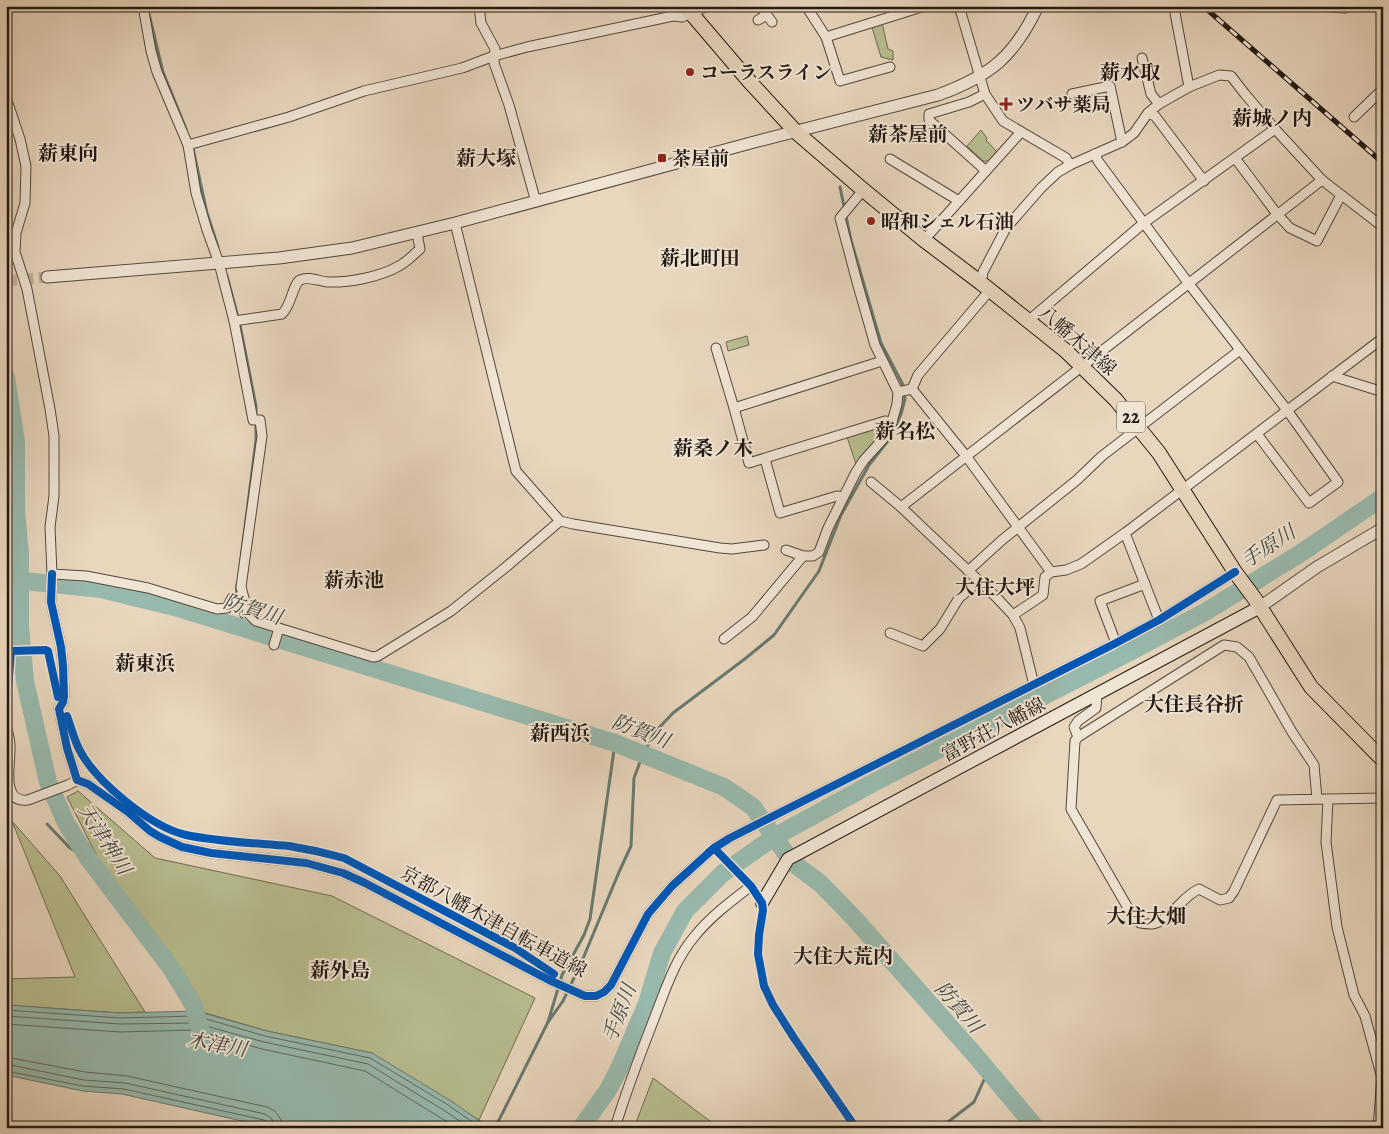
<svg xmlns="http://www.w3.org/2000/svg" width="1389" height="1134" font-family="Alegreya,'Noto Serif JP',serif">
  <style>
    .green { fill: #b8bd8f; stroke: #6e6b50 }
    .water { fill: #98b9ad; stroke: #69796f }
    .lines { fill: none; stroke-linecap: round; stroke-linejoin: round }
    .shore { stroke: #5e6960; stroke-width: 1 }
    .stream { stroke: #69796f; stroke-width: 3 }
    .river { stroke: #98b9ad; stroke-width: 18 }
    .tertiary-tunnel { stroke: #c1b09b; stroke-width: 11; stroke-dasharray: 11 5.5; stroke-linecap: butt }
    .minor-casing { stroke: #54483d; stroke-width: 11 }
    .tertiary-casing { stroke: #54483d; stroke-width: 13 }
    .secondary-casing { stroke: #231912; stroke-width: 14 }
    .primary-casing { stroke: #231912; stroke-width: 16 }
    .minor { stroke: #f0e4d4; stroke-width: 9 }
    .tertiary { stroke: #f0e4d4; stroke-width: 11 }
    .secondary { stroke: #f0e4d4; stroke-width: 12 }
    .primary { stroke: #e8d6bd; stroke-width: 14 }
    .rail-casing { stroke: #231912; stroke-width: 5 }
    .rail { stroke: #f0e4d4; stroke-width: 3; stroke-dasharray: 9; stroke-linecap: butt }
    .cycleway-casing { stroke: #f0e4d4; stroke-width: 11 }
    .cycleway { stroke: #0057b8; stroke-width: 8 }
    .poi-dot { fill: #8f2418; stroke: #f0e4d4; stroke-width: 2 }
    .labels { text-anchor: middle; stroke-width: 4; stroke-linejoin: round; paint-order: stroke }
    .shield { fill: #f0e4d4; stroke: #60564c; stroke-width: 1 }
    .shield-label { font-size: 18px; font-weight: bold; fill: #231912 }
    .poi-label { font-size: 19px; font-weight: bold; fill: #231912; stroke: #f0e4d4; text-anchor: start }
    .street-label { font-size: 19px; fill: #231912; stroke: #f0e4d4 }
    .neighbourhood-label { font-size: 20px; font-weight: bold; fill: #231912; stroke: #f0e4d4 }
    .water-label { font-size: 20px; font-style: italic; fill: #464940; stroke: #f0e4d4 }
  </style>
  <rect width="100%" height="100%" fill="#e8d6bd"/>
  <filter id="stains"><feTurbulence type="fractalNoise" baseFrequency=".004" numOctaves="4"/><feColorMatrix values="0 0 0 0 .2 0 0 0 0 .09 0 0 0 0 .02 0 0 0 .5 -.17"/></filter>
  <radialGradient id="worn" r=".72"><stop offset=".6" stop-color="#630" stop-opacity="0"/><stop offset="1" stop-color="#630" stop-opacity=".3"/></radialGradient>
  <g class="green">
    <polygon points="882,23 888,49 893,51 893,60 881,57 872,27"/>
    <polygon points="981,130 987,138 986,140 998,153 990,161 983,161 967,146"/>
    <polygon points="747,336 749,345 728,351 726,342"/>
    <polygon points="887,423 888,429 857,467 847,437"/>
    <polygon points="78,791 155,858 332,896 535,998 479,1120 371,1053 267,1031 195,1010 171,968 100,862 67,797"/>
    <polygon points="12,821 60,876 145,1012 120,1013 6,1005 6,979 75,977"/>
    <polygon points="653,1078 719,1128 634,1128"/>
  </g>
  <polygon class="water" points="6,1005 120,1013 196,1011 267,1031 372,1053 451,1101 490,1128 273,1128 122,1094 83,1091 6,1075"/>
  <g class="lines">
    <g class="shore">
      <polyline points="6,1010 120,1018 196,1016 265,1036 370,1058 448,1105 481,1128"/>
      <polyline points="6,1016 120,1024 195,1023 264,1042 368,1064 445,1111 470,1128"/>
      <polyline points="6,1024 120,1032 194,1030 262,1049 365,1071 457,1128"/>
      <path d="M6,1057L85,1072L127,1076L267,1107C277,1111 282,1118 282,1128"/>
      <polyline points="6,1064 84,1080 125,1083 265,1114 272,1119 274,1128"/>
      <polyline points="6,1071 83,1086 124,1089 264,1120 267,1123 268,1128"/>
    </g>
    <g class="stream">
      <polyline points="149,14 163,72 186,129"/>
      <polyline points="192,144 207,213 218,247"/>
      <polyline points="227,276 240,325 256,406 256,440 241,559"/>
      <path d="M237,585C235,599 241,615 245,629"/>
      <polyline points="47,824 70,848 88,858"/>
      <polyline points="548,1022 563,1001 582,961 619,872 631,846 634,778 643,754 655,732 673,713 746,658 774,635 819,571 841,515 869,465 891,437 901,414 905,399 903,385 881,343 851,240 840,187"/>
      <polyline points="495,1128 548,1022 562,975 584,935 590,919 615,743"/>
      <polyline points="940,1128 974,1102 988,1071"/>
    </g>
    <g class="river">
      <polyline points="6,377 16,442 16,511 20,554 20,626 25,681 48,782 66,823 88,858 171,968 193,1004 201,1032"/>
      <polyline points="6,579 101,589 178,608 615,743 724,787 753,807 792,862 821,884 854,918 975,1055 1036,1128"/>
      <polyline points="581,1128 608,1090 620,1067 647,1003 662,953 685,911 723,873 774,837 873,783 1120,657 1205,612 1301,553 1383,497"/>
    </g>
    <polyline class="tertiary-tunnel" points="6,281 47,277"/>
    <defs>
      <g id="minor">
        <polyline points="143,6 151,51 157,72 188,145 196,193 207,230 219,263 234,321 253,420 260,420 262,436 241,587 248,613 256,621 373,657 378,656 451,611 506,567 560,521"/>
        <polyline points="479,6 481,23 495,49 494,63 509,105 536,202"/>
        <polyline points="760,6 772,22"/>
        <polyline points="806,6 826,37 840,81 890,67"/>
        <polyline points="959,6 985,94 1003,121 1066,158 1070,165"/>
        <polyline points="1178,6 1175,13 1189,87"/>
        <polyline points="1317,6 1345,8 1353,6"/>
        <polyline points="758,20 767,15"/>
        <polyline points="826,37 925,6"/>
        <polyline points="1142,58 1151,94 1159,104"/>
        <polyline points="985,94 969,102 929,114 929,120 986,171"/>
        <polyline points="1072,94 1110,86 1122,142"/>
        <polyline points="6,97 20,139 26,166 25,203 16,233 15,252 27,289 50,409 54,436 54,496 50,527 52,574 86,576 148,588 217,609 227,608 232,598 243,597"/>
        <polyline points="1148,113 1155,116 1204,181"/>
        <polyline points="1354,117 1383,89"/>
        <polyline points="188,145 289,117 364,91 462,68 494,56 527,47 673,16 682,17 708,6"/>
        <polyline points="1095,154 1098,161 1189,284 1287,410 1338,482 1309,503 1257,434"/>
        <polyline points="1235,158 1277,214 1290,228 1317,241 1341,195"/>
        <polyline points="890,159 959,201"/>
        <polyline points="455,223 516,471 560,521 573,524 720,548 732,549 764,545"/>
        <polyline points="924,240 1021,132"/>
        <polyline points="981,283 983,272 1006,228 1041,188 1058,172 1070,165 1122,142 1134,133 1148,113 1159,104 1189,87 1219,75 1231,76 1245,94 1275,129 1322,180 1383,227"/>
        <path d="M234,321L282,314C291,306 293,284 300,280C308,276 319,281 327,282C348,283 380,277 399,266C407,262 413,255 420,249L417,233"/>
        <polyline points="1028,321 1145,222 1275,129"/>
        <polyline points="716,348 734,408"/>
        <polyline points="882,361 734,408 749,463 885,421 892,422"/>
        <polyline points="1332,376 1383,392"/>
        <polyline points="912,389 966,456 1051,572"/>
        <polyline points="898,392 912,389 918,375 990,290"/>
        <polyline points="765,459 780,513 837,496 843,497"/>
        <polyline points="871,482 901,507 996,597 1013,615 1020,628 1034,685"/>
        <polyline points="901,507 1322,180"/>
        <polyline points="1125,533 1159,620"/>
        <polyline points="786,550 803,556 813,556 819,552 828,528 856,472 864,460 884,438 892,422 897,404 898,392 875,345 857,282 840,218 864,189"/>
        <polyline points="968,571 1002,540 1077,480 1102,456 1240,350"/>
        <polyline points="52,574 51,602 61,647 63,666 64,696 63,702 59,709 67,748 77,780 88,784 128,812 150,831 160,837 182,847 211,853 306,863 343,873 365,883 549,980 585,996 596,996 604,992 611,985 648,914 672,886 714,848 730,838 1116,643 1159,620 1235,572"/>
        <polyline points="1013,615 1043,595 1045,577 1051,572 1066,570 1081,564 1125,533 1383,338"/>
        <polyline points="890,633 923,646 940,629 959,598 979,581"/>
        <polyline points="724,639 752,617 803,556"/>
        <polyline points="1116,643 1100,601 1145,584"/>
        <polyline points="274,645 279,628"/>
        <path d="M6,726C8,732 10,739 10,746C11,762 0,804 28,800L68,785L77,780"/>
        <polyline points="1078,737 1074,727 1078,721 1096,708 1097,695"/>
        <path d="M1317,799L1314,765L1292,732L1249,657L1237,647L1224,645L1078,737L1075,741L1071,809L1132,915L1140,923C1144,924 1148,924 1152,924C1169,922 1182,896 1199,889L1220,900L1229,898L1234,891L1277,800L1383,798"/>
        <polyline points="1328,799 1326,842 1337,927 1354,995 1365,1016 1382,1078 1378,1128"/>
        <path d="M615,1128C626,1091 640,1055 654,1019C665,991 674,961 694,937C710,917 730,902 751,886"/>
      </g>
      <g id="tertiary">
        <path d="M47,277L279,258L352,248L455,223L758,141L938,95C990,76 1014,57 1038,6"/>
        <polyline points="1260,607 1317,567 1383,528"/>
      </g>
      <polyline id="secondary" points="762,903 788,859 1260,607"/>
      <polyline id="primary" points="685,6 749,81 796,132 861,188 924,240 981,283 1066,351 1116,400 1159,453 1235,572 1255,599 1311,687 1383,760"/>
    </defs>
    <use href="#minor" class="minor-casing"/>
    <use href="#tertiary" class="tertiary-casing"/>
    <use href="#secondary" class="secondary-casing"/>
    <use href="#primary" class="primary-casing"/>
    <use href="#minor" class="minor"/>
    <use href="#tertiary" class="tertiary"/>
    <use href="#secondary" class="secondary"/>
    <use href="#primary" class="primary"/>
    <defs>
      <polyline id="rail" points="1203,6 1383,163"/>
    </defs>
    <use href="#rail" class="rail-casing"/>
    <use href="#rail" class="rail"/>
    <defs>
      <g id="cycleway">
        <polyline points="52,574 51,602 61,647 63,666 64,696 63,702 59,709 67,748 77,780 88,784 128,812 150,831 160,837 182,847 211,853 306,863 343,873 365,883 549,980 585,996 596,996 604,992 611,985 648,914 672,886 714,848 730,838 1116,643 1159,620 1235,572"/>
        <polyline points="6,716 11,651 46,650 48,651 58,697"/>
        <path d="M67,716C71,727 74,739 79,749C95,781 151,827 186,835C220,842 255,843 289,846C308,849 326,853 344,858L515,948L554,974"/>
        <polyline points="709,852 714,848 751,886 762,903 763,910 759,935 758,954 764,986 773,1005 794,1038 856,1128"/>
      </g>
    </defs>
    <use href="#cycleway" class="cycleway-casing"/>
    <use href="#cycleway" class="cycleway"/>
  </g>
  <g class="poi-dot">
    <circle cx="690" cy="72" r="5"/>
    <path d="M1003.5 96.5h5v5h5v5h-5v5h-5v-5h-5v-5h5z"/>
    <rect x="657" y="153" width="10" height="10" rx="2.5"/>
    <circle cx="871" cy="221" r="5"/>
  </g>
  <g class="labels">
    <rect class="shield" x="1117" y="401.5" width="28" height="31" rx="4"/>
    <g class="shield-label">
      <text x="1131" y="423">22</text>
    </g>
    <g class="poi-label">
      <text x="700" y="79">コーラスライン</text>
      <text x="1016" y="111">ツバサ薬局</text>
      <text x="672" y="165">茶屋前</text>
      <text x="881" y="228">昭和シェル石油</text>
    </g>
    <g class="street-label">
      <text transform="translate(1078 340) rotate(41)" y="7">八幡木津線</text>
      <text transform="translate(993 729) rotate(-28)" y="7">富野荘八幡線</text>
      <text transform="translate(494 921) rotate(29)" y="7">京都八幡木津自転車道線</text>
    </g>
    <g class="neighbourhood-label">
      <text x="1130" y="79">薪水取</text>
      <text x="1272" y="125">薪城ノ内</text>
      <text x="908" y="141">薪茶屋前</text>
      <text x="68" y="160">薪東向</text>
      <text x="486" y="165">薪大塚</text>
      <text x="700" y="265">薪北町田</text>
      <text x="905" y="438">薪名松</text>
      <text x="713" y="455">薪桑ノ木</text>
      <text x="354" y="587">薪赤池</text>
      <text x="995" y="594">大住大坪</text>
      <text x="145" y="670">薪東浜</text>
      <text x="1194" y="711">大住長谷折</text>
      <text x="560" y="740">薪西浜</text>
      <text x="1146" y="923">大住大畑</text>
      <text x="843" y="963">大住大荒内</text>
      <text x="340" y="977">薪外島</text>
    </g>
    <g class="water-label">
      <text transform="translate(1268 546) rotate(-33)" y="7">手原川</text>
      <text transform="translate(253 609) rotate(17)" y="7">防賀川</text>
      <text transform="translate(641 731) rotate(21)" y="7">防賀川</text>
      <text transform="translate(105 839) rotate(57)" y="7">天津神川</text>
      <text transform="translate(959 1007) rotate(49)" y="7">防賀川</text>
      <text transform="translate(619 1013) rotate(-69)" y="7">手原川</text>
      <text transform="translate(217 1044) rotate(10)" y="7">木津川</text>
    </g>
  </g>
  <rect width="1389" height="1134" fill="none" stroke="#e8d6bd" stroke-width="25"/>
  <rect x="8" y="8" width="1374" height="1119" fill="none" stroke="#231912" stroke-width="2.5"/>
  <rect x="12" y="12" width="1364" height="1109" fill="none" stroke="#231912"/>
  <rect width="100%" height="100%" filter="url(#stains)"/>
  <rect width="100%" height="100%" fill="url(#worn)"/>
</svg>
